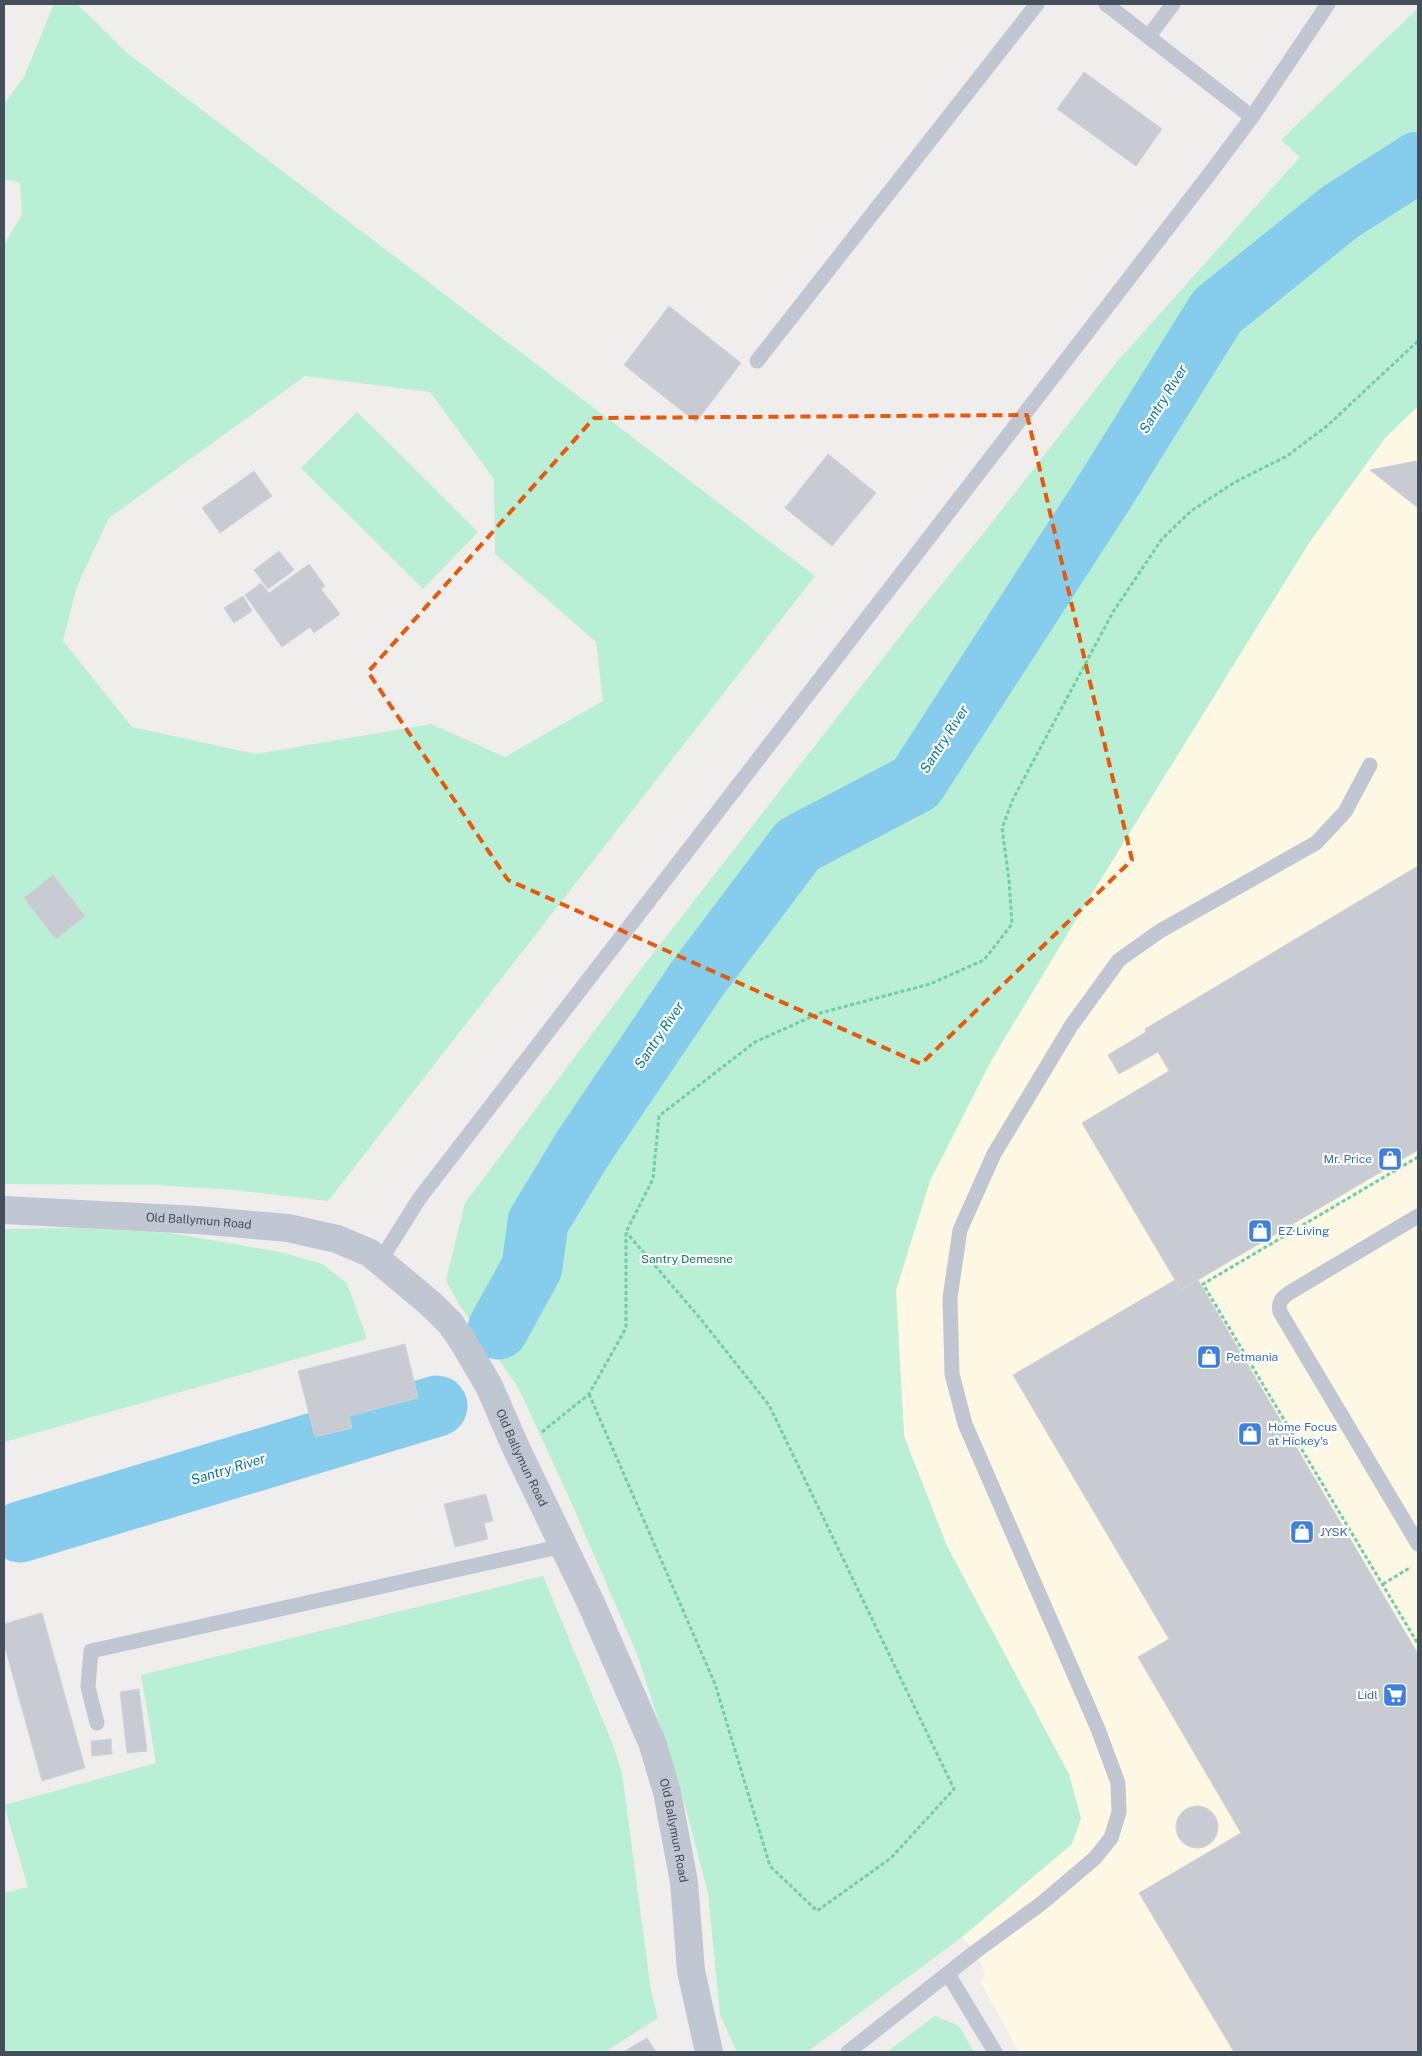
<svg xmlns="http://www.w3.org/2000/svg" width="1422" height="2056" font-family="'Public Sans',sans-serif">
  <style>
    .commercial { fill: #fcf8e4 }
    .green { fill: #b9efd4; fill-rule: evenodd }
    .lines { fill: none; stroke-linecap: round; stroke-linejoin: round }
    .river { stroke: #85cced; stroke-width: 61 }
    .building { fill: #c9cbd3; stroke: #d1d2d9 }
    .path { stroke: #71ceaa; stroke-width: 3; stroke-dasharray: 4 2.5; stroke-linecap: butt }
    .service { stroke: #c0c7d3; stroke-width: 15 }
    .minor { stroke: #c0c7d3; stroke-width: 28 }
    .marked { fill: none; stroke: #e8590c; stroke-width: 4; stroke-dasharray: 10 6; stroke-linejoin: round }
    .labels { text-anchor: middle; stroke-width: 4.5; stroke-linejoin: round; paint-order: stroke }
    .shop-label { font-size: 12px; fill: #366cbe; stroke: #fff; text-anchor: start }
    .street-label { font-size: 12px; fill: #454e5b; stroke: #fff }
    .park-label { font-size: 12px; fill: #147d55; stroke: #fff }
    .water-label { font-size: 14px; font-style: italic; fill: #0976aa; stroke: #fff }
  </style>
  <rect width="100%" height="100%" fill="#f0eded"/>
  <polygon class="commercial" points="1418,406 1418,2052 1019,2052 981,1983 985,1973 975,1952 962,1937 1072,1844 947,1546 904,1436 896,1290 930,1181 991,1061 1083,908 1309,543 1385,438"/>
  <g class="green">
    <path d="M54,4H77L127,53L815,576L328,1201L234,1190L157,1185L4,1184V244L22,215L20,183L4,179V104L24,77ZM305,376L430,392L494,479L495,554L596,642L603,701L505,757L431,724L256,754L132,727L63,641L77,586L109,518Z"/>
    <polygon points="1418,8 1418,406 1385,438 1309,543 1083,908 991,1061 930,1181 896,1290 904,1436 947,1546 1069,1774 1081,1818 1072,1844 962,1937 807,2052 737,2052 720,2015 708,1893 680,1786 637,1654 567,1493 518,1387 458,1303 446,1280 465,1203 641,969 923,607 986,530 1116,363 1300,157 1281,140"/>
    <polygon points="357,412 478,532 423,589 301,468"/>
    <polygon points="77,1228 170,1233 280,1252 322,1264 347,1283 367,1339 4,1442 4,1229"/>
    <polygon points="543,1576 613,1745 622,1773 651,1991 658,2018 605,2052 4,2052 4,1893 28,1887 4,1805 156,1763 141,1675"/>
    <polygon points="935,2016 959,2026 974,2052 887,2052"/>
  </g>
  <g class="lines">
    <g class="river">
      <polyline points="498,1329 532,1267 538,1222 583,1148 697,979 798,845 916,783 1105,491 1217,311 1340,212 1418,162"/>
      <polyline points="20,1532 437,1406"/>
    </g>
  </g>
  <g class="building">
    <polygon points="1084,72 1162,129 1136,166 1057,109"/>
    <polygon points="669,306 741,363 696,422 624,365"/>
    <polygon points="828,454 876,493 832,546 785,508"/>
    <polygon points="1416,461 1418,476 1418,508 1370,470"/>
    <polygon points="254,471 272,496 220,533 202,508"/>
    <polygon points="279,551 294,570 268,589 254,570"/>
    <polygon points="309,564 325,586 321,589 340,614 314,633 310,627 282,647 245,595 261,583 269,593"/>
    <polygon points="243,596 252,611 234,623 224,608"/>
    <polygon points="1418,866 1418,1150 1181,1290 1082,1123 1169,1071 1158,1052 1119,1074 1108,1055 1146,1032 1145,1029"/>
    <polygon points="53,875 85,916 56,939 24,898"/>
    <polygon points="1175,1280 1181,1290 1198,1280 1418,1654 1418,2052 1234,2052 1139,1893 1241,1833 1138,1657 1169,1639 1013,1375"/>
    <polygon points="405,1344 418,1398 349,1416 352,1428 315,1437 298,1371"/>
    <polygon points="486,1494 493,1521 484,1523 488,1539 455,1547 444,1504"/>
    <polygon points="42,1613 85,1768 42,1781 4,1644 4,1624"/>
    <polygon points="139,1689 147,1751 127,1753 120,1692"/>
    <polygon points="111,1739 112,1754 92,1756 91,1741"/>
    <circle cx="1197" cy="1827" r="21"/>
    <polygon points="647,2038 656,2052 623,2052"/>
  </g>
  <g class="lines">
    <g class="path">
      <polyline points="1418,1157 1203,1284 1418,1644"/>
      <polyline points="589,1394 715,1684 770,1866 817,1911 891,1858 954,1789 769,1405 699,1317 627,1233"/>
      <polyline points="542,1432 589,1394 626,1328 626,1232 653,1179 659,1116 755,1042 820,1013 930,984 984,960 1012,924 1009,880 1002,828 1013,799 1113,612 1162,539 1191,511 1235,482 1287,456 1327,426 1418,341"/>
      <polyline points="1383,1584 1411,1567"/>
    </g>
    <g class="service">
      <polyline points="1106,4 1252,117"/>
      <polyline points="1149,36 1173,4"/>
      <polyline points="757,361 1037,4"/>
      <path d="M1418,1216L1289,1293C1281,1299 1278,1302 1280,1312L1418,1544"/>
      <polyline points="380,1261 419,1199 1211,172 1252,117 1328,4"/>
      <polyline points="97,1723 88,1687 91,1651 563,1546"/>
      <polyline points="948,1974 995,2052"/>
      <polyline points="848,2052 975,1952 1042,1903 1095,1858 1111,1838 1119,1812 1118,1783 1098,1729 965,1424 952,1374 950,1298 960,1230 994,1154 1071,1026 1119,960 1160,931 1316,843 1345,812 1370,765"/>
    </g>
    <path class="minor" id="s1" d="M4,1210L197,1220L288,1228L337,1239L370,1253L432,1305L450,1323L462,1340L489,1386L516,1448L590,1601L652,1742L667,1792L684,1882L691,1971L709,2052"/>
  </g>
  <path class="marked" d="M1027,415L1132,860L921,1064L508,880L368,672L594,418Z"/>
  <defs>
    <symbol id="shop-square" viewBox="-11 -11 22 22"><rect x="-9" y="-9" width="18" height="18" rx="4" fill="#3f7fe0" stroke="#fff"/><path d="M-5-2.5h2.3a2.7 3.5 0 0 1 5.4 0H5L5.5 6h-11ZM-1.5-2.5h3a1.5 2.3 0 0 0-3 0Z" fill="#fff"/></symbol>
    <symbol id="supermarket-square" viewBox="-11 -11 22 22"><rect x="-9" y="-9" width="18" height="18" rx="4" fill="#3f7fe0" stroke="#fff"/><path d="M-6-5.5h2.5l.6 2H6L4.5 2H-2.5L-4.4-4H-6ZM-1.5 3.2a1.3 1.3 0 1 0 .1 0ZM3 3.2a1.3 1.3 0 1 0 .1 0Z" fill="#fff"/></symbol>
  </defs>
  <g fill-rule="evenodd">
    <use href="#shop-square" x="1376" y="1145" width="28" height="28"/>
    <use href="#shop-square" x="1246" y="1217" width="28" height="28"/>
    <use href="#shop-square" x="1195" y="1343" width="28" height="28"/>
    <use href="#shop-square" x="1236" y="1420" width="28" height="28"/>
    <use href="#shop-square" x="1288" y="1518" width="28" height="28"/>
    <use href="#supermarket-square" x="1381" y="1681" width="28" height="28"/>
  </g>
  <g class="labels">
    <g class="shop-label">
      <text x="1372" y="1163" text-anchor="end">Mr. Price</text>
      <text x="1278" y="1235">EZ Living</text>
      <text x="1226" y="1361">Petmania</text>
      <text x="1268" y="1431">Home Focus<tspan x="1268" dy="14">at Hickey's</tspan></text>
      <text x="1320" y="1536">JYSK</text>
      <text x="1378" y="1699" text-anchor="end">Lidl</text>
    </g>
    <g class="street-label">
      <text dy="4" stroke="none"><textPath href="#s1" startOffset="195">Old Ballymun Road</textPath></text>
      <text dy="4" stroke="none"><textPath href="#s1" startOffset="630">Old Ballymun Road</textPath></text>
      <text dy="4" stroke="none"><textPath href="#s1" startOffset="1034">Old Ballymun Road</textPath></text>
    </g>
    <g class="park-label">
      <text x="687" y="1263">Santry Demesne</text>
    </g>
    <g class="water-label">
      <text transform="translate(1163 399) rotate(-58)" y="5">Santry River</text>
      <text transform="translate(944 739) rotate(-57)" y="5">Santry River</text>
      <text transform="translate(659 1035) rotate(-56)" y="5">Santry River</text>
      <text transform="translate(228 1469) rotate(-17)" y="5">Santry River</text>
    </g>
  </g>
  <rect width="1422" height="2056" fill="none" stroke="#454e5b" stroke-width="10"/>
</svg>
